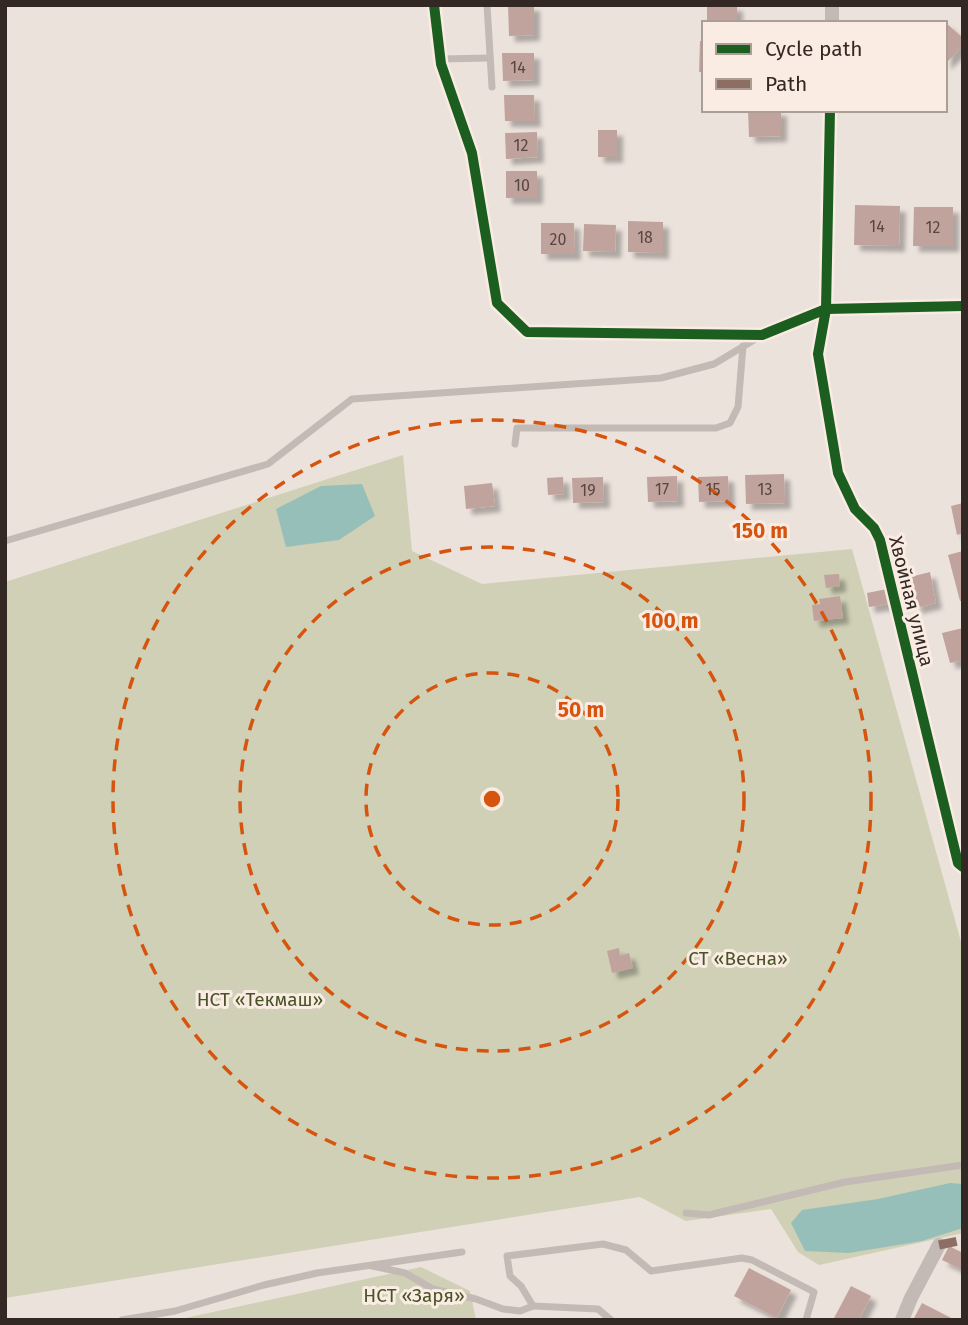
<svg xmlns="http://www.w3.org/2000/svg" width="968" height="1325" font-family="'Fira Sans',sans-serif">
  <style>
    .green { fill: #cfd0b5 }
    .water { fill: #97bfba }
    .building { fill: #c1a39d; filter: url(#shadow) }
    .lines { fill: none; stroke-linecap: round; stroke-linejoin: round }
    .lane { stroke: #c4bab5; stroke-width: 7 }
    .street { stroke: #c4bab5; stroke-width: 14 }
    .quiet { stroke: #8d6e63; stroke-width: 9; stroke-dasharray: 18 9; stroke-linecap: butt }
    .cycleway-casing { stroke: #faece2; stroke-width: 15 }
    .cycleway { stroke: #1b5e20; stroke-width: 10 }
    .ring { fill: none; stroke: #d6540e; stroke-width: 3.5; stroke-dasharray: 12 9 }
    .labels { text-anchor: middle; stroke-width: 6; stroke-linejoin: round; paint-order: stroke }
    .number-label { font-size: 16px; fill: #574742 }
    .street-label { font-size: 19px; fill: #342824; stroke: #faece2 }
    .park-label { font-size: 19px; fill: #485327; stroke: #faece2 }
    .centre { fill: #d6540e; stroke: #faece2; stroke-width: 3.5 }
    .ring-label { font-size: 21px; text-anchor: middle; font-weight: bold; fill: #d6540e; stroke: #faece2; stroke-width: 6; stroke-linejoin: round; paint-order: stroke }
  </style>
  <defs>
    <filter id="shadow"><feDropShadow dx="6" dy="6" stdDeviation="2" flood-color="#0004"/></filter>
  </defs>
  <rect width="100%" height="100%" fill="#ece2dc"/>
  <g class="green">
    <polygon points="403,455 412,551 482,584 852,549 963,949 963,1233 819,1265 798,1252 771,1209 686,1221 640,1197 5,1298 5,582"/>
    <polygon points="421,1267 470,1291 476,1320 176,1320"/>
  </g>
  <g class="water">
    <polygon points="362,484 375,516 339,540 286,547 276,509 321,486"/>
    <polygon points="950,1183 963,1184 963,1228 922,1241 849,1253 805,1251 791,1223 802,1210 878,1199"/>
  </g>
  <g class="building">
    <polygon points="508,5 534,5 534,35 509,36"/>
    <rect x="707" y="5" width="30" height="18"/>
    <polygon points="945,22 963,38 963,46 945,64"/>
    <polygon points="700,41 704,41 704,72 699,72"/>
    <polygon points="502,53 534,53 534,80 503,81"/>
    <polygon points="504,95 534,95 535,121 505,121"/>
    <polygon points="748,110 781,110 781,136 749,137"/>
    <rect x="598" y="130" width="19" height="27"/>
    <polygon points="537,132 538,157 506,159 505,133"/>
    <rect x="506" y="171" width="31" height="27"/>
    <polygon points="855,205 900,206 899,246 854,245"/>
    <polygon points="914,207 953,207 953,246 913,246"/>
    <polygon points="628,221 663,222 663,253 628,252"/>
    <polygon points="541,223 574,223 575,254 541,254"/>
    <polygon points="584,224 616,225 615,252 583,251"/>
    <polygon points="784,474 785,503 746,504 745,475"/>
    <polygon points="677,476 678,501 648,502 647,477"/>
    <polygon points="728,476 729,501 699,502 698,477"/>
    <polygon points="563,477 564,494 548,495 547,478"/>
    <polygon points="603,477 604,502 573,503 572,478"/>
    <polygon points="492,483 495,506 466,509 464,486"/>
    <polygon points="963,503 963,533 957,535 951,506"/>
    <polygon points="963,551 963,601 960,601 948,555"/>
    <polygon points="930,572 936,603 916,608 910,577"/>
    <polygon points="839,574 840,586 826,588 824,575"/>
    <polygon points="887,589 889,604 869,607 867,593"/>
    <polygon points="840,596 843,618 814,621 812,605 820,604 819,599"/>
    <polygon points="963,628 963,660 950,663 942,633"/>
    <polygon points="619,948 620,956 629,953 633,968 612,973 607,951"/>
    <polygon points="949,1246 963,1253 963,1270 942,1260"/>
    <polygon points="749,1268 791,1290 777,1318 734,1296"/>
    <polygon points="851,1286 871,1296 859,1320 833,1320"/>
    <polygon points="922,1303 955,1320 913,1320"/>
  </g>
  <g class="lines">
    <g class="lane">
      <polyline points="487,5 492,87"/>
      <polyline points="440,59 490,58"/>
      <polyline points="515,444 517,428 716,428 730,423 738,407 743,346"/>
      <polyline points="5,541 268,464 352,399 661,378 714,364 759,337"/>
      <polyline points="686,1213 709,1215 845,1182 963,1165"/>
      <polyline points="372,1266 405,1273 433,1289 476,1299 503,1309 520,1311 533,1306 521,1286 510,1276 507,1256 603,1244 626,1250 651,1271 742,1258 752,1260 814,1292 806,1320"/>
      <polyline points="533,1306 598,1309 611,1320"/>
      <polyline points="122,1320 175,1311 264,1285 317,1273 462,1252"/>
    </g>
    <g class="street">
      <polyline points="434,5 441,64 472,153 497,303 527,332 762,335 826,309 963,306"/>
      <polyline points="832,23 832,5"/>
      <polyline points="830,110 826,309 818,354 838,473 855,509 874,528 880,540 958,863 963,867"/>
      <polyline points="902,1320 911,1298 939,1245"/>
    </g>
    <polyline class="quiet" points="939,1245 963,1240"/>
    <defs>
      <g id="cycleway">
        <polyline points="434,5 441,64 472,153 497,303 527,332 762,335 826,309 963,306"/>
        <polyline points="830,110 826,309 818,354 838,473 855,509 874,528 880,540 958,863 963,867"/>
      </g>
    </defs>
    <use href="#cycleway" class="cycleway-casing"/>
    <use href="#cycleway" class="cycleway"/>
  </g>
  <g class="ring">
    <circle cx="492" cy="799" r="126"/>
    <circle cx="492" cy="799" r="252"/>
    <circle cx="492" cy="799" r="379"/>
  </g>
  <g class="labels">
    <g class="number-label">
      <text x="518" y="73">14</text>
      <text x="521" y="151">12</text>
      <text x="522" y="191">10</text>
      <text x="877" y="232">14</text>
      <text x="933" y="233">12</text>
      <text x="645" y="243">18</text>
      <text x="558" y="245">20</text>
      <text x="662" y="495">17</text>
      <text x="713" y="495">15</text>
      <text x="765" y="495">13</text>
      <text x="588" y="496">19</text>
    </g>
    <g class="street-label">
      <text transform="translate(912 601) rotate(76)" y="7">Хвойная улица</text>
    </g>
    <g class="park-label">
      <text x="738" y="965">СТ «Весна»</text>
      <text x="260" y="1006">НСТ «Текмаш»</text>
      <text x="414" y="1302">НСТ «Заря»</text>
    </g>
  </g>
  <circle cx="492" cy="799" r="10" class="centre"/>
  <g class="ring-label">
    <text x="760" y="538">150 m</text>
    <text x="670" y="628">100 m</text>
    <text x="581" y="717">50 m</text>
  </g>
  <rect width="968" height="1325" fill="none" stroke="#342824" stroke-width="14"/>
  <rect x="702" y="21" width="245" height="91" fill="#faece2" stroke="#ab9e96" stroke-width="2"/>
  <rect x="716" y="44" width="35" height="10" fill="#1b5e20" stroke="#ab9e96" stroke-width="2"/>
  <text x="765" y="56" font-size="21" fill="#342824">Cycle path</text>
  <rect x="716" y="79" width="35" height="10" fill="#8d6e63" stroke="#ab9e96" stroke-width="2"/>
  <text x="765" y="91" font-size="21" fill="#342824">Path</text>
</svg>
